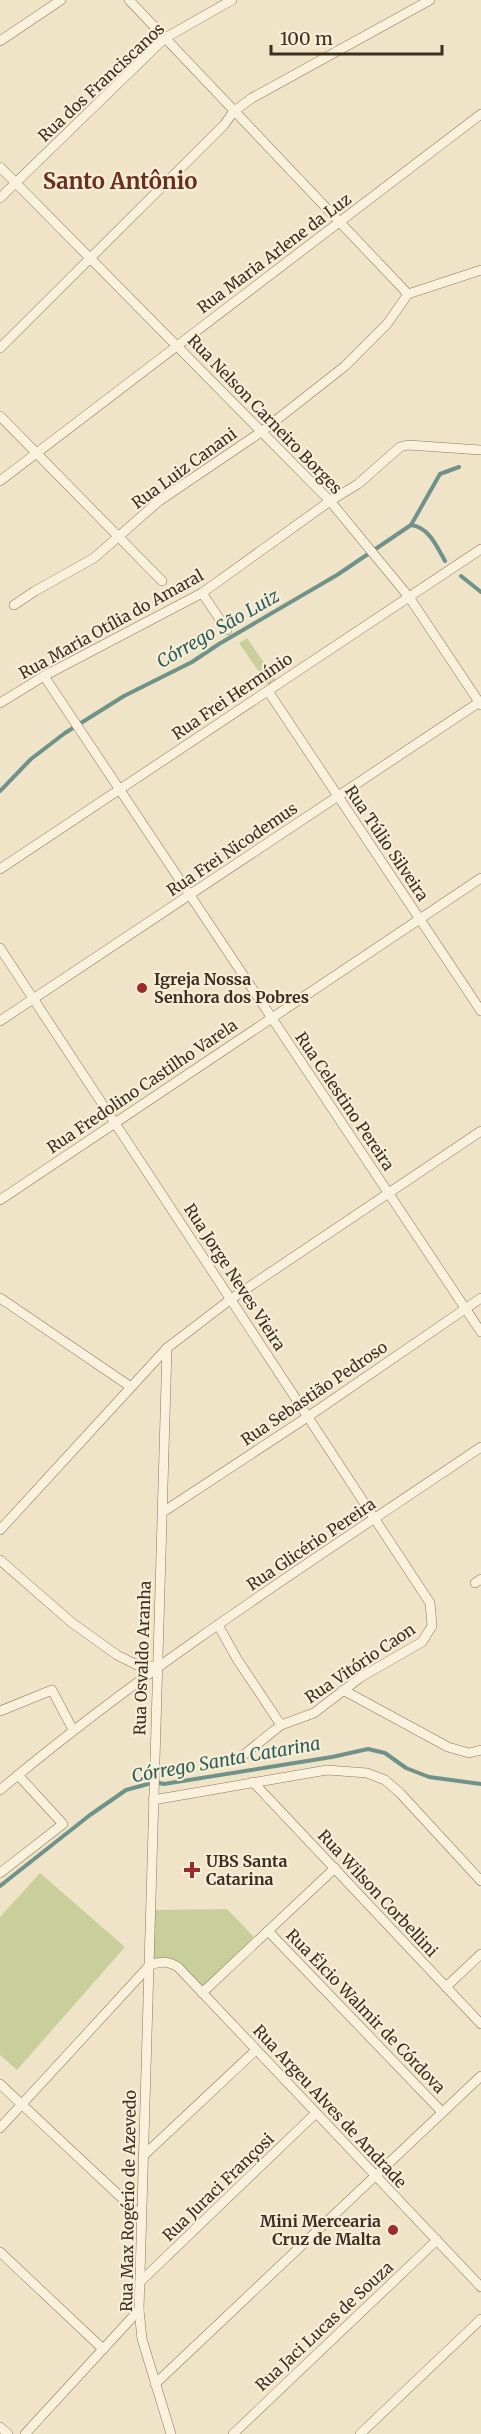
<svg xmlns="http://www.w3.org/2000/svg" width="481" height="2434" font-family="Merriweather,serif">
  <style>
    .green { fill: #c9cf9b }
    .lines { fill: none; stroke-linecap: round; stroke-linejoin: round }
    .stream { stroke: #6f938a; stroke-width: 4 }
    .minor-casing { stroke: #8d765c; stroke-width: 10 }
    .minor { stroke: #faf1dc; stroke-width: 9 }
    .poi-dot { fill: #9e2a2b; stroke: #f7eed8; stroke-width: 2 }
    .labels { text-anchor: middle; stroke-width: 4.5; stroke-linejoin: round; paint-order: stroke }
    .street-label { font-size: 16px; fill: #3d2e20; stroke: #f7eed8 }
    .poi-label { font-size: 16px; font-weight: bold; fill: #3d2e20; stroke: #f7eed8; text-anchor: start }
    .water-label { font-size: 18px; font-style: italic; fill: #2f5d5a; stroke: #f7eed8 }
    .district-label { font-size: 22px; font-weight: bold; fill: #6b2e1e; stroke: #f7eed8 }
  </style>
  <rect width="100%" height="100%" fill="#f0e4c8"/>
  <g class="green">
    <polygon points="247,638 276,680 268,685 239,643"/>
    <polygon points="40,1873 125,1947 17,2070 0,2055 0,1917"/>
    <polygon points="227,1909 258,1941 202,1993 178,1967 150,1965 151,1910"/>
  </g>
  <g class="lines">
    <g class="stream">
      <polyline points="411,525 440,474 459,467"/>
      <polyline points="461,576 481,592"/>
      <path d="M0,791L31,759L65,733L124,696L192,662L219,644L337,575L411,525C429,527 437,547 445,561"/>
      <polyline points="0,1886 90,1815 126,1790 155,1782 164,1784 332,1757 368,1749 385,1753 406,1768 429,1777 481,1784"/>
    </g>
    <defs>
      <g id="minor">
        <polyline points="129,0 408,294"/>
        <polyline points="0,41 61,0"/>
        <polyline points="0,167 330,501 409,597 481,705"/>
        <polyline points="0,198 165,38 232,0"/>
        <polyline points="0,348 224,125 234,111 252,98 430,0"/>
        <polyline points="0,416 162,581"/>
        <polyline points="0,481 481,114"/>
        <polyline points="202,593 227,630"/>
        <polyline points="14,605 35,591 94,558 159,501 261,432 345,366 387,324 408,294 481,270"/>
        <polyline points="44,676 481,1332"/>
        <polyline points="268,691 481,1011"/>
        <polyline points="0,703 44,676 202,593 330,501 358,484 400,447 408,445 481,450"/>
        <polyline points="0,869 481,549"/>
        <polyline points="0,948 430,1603 432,1626 422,1642 361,1677 314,1713 281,1725 241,1757"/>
        <polyline points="0,1021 481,701"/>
        <polyline points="0,1200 481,878"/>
        <polyline points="0,1298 131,1387"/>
        <polyline points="167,1348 139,2310 142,2339 171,2434"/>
        <polyline points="163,1512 309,1416 481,1298"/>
        <polyline points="0,1530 167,1348 231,1299 481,1131"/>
        <polyline points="0,1560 71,1622 117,1655 139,1666 157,1666"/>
        <polyline points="475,1583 481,1579"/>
        <polyline points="218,1625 237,1659 281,1725"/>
        <polyline points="343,1690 448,1747 469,1753 481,1750"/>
        <polyline points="0,1711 52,1690 73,1730"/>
        <polyline points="253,1782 481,2024"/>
        <path d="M0,1790C151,1663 318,1557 481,1447"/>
        <polyline points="153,1800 327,1770 367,1773 385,1780 400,1793 481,1881"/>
        <polyline points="0,1873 63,1824 18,1775"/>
        <polyline points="268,1931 442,2112"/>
        <polyline points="446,1987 481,1954"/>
        <polyline points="202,1993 335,1868"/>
        <polyline points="0,2084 141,2216"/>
        <path d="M0,2128L150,1965C161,1961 168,1961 178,1967L481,2287"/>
        <polyline points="143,2156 256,2050"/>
        <polyline points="0,2252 103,2349"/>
        <polyline points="140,2282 316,2113"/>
        <polyline points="155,2384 481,2076"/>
        <polyline points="0,2427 8,2434"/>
        <polyline points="25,2434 139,2310"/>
        <polyline points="233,2434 437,2240"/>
        <polyline points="360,2434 481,2319"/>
      </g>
    </defs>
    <use href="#minor" class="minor-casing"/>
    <use href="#minor" class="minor"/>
  </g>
  <g class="poi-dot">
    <circle cx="142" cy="988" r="6"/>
    <path d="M189 1861h6v6h6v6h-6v6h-6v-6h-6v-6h6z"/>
    <circle cx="393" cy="2230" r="6"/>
  </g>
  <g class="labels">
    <g class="street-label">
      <text transform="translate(101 82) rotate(-43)" y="6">Rua dos Franciscanos</text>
      <text transform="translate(274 253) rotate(-37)" y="6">Rua Maria Arlene da Luz</text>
      <text transform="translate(265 414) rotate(46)" y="6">Rua Nelson Carneiro Borges</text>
      <text transform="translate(184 468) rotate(-36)" y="6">Rua Luiz Canani</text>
      <text transform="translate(111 624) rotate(-29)" y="6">Rua Maria Otília do Amaral</text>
      <text transform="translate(232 696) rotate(-34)" y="6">Rua Frei Hermínio</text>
      <text transform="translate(387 843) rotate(56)" y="6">Rua Túlio Silveira</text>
      <text transform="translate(232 849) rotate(-34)" y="6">Rua Frei Nicodemus</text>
      <text transform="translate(142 1086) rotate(-34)" y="6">Rua Fredolino Castilho Varela</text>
      <text transform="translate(345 1101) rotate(56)" y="6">Rua Celestino Pereira</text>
      <text transform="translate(235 1277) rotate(57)" y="6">Rua Jorge Neves Vieira</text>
      <text transform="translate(314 1393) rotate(-34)" y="6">Rua Sebastião Pedroso</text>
      <text transform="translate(311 1544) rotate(-34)" y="6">Rua Glicério Pereira</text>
      <text transform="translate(142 1658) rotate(-88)" y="6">Rua Osvaldo Aranha</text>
      <text transform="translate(360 1663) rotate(-34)" y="6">Rua Vitório Caon</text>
      <text transform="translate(378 1893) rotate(47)" y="6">Rua Wilson Corbellini</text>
      <text transform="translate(366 2011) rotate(46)" y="6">Rua Élcio Walmir de Córdova</text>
      <text transform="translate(330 2106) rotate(47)" y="6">Rua Argeu Alves de Andrade</text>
      <text transform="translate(218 2187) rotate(-44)" y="6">Rua Juraci Françosi</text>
      <text transform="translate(128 2201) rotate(-89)" y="6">Rua Max Rogério de Azevedo</text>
      <text transform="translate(324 2326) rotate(-43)" y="6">Rua Jaci Lucas de Souza</text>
    </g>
    <g class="poi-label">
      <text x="154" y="985">Igreja Nossa<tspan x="154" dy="18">Senhora dos Pobres</tspan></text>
      <text x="206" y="1867">UBS Santa<tspan x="206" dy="18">Catarina</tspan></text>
      <text x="381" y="2227" text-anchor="end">Mini Mercearia<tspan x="381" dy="18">Cruz de Malta</tspan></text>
    </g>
    <g class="water-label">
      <text transform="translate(218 629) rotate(-30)" y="6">Córrego São Luiz</text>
      <text transform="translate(226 1760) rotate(-10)" y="6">Córrego Santa Catarina</text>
    </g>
    <g class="district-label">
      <text x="120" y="189">Santo Antônio</text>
    </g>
  </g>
  <path d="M271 45v9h171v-9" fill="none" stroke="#3d2e20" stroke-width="3"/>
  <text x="280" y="45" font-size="18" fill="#3d2e20" stroke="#f7eed8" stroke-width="4.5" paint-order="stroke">100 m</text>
</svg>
